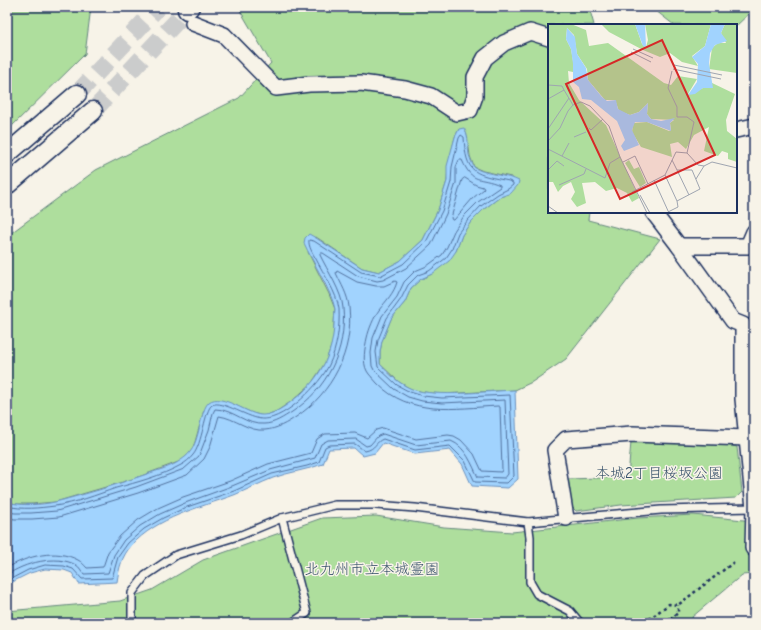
<svg xmlns="http://www.w3.org/2000/svg" width="761" height="630" font-family="'Comic Neue','Klee One',sans-serif">
  <style>
    .green { fill: #aede9d; stroke: #64867e }
    .water { fill: #a1d3fe; stroke: #6b91be }
    .lines { fill: none; stroke-linecap: round; stroke-linejoin: round }
    .shore { stroke: #51719e; stroke-width: 1 }
    .tertiary-tunnel { stroke: #cbcccc; stroke-width: 18; stroke-dasharray: 18 9; stroke-linecap: butt }
    .service-casing { stroke: #1b2f5e; stroke-width: 10 }
    .minor-casing { stroke: #1b2f5e; stroke-width: 18 }
    .tertiary-casing { stroke: #1b2f5e; stroke-width: 21 }
    .path { stroke: #1b2f5e; stroke-width: 2.5; stroke-dasharray: 3 3; stroke-linecap: butt }
    .service { stroke: #f7f3e8; stroke-width: 7 }
    .minor { stroke: #f7f3e8; stroke-width: 15 }
    .tertiary { stroke: #f7f3e8; stroke-width: 18 }
    .labels { text-anchor: middle; stroke-width: 3; stroke-linejoin: round; paint-order: stroke }
    .park-label { font-size: 15px; fill: #38526b; stroke: #f7f3e8 }
    .inset-road { fill: none; stroke: #9fa5b1; stroke-width: 1 }
    .view { fill: #d62828; fill-opacity: 0.15; stroke: #d62828; stroke-width: 2 }
    .inset-edge { fill: none; stroke: #1b2f5e; stroke-width: 2 }
  </style>
  <rect width="100%" height="100%" fill="#f7f3e8"/>
  <filter id="ink" filterUnits="userSpaceOnUse"><feTurbulence type="fractalNoise" baseFrequency=".025" numOctaves="2"/><feDisplacementMap in="SourceGraphic" scale="8" xChannelSelector="R" yChannelSelector="G"/><feConvolveMatrix kernelMatrix="1 2 1 2 8 2 1 2 1" color-interpolation-filters="sRGB"/></filter>
  <g filter="url(#ink)">
    <g class="green">
      <polygon points="7,7 91,7 85,54 7,131"/>
      <polygon points="238,7 589,7 594,25 549,25 549,212 589,212 588,220 660,239 566,359 532,382 515,390 442,394 423,392 411,389 399,382 380,364 380,352 382,341 391,319 405,302 411,288 421,279 432,274 456,251 462,235 470,223 484,209 500,197 511,193 511,177 483,171 474,167 470,156 469,148 459,129 455,137 448,166 447,181 438,210 423,240 400,261 379,272 362,268 316,237 308,252 329,294 335,309 333,341 325,363 311,384 292,401 277,411 264,416 252,413 233,404 204,410 195,442 191,452 181,461 133,479 55,502 31,504 16,504 7,502 7,236 96,170 239,98 271,63"/>
      <polygon points="651,7 754,7 754,9 736,26 674,25"/>
      <polygon points="631,442 729,445 737,447 742,492 736,498 621,505 576,511 572,507 568,479 628,477"/>
      <polygon points="693,515 754,521 754,574 742,575 692,617 695,623 7,623 7,611 120,601 152,590 203,560 322,518 376,516 444,527 512,532 638,518"/>
    </g>
    <path class="water" d="M464,128C470,139 467,144 469,155C470,158 472,164 474,167C481,174 508,175 519,181L518,185L511,193L500,197L484,209L470,223L462,235L456,251L449,261L432,274L421,279L411,288L405,302L391,319L382,341L380,352V364C389,374 399,384 412,389C438,398 486,391 515,390L518,479L508,488L472,486L462,464L450,450L415,454L383,443L375,453L363,456L354,448L329,449L323,464C307,470 289,472 273,478C260,483 247,490 234,495C199,508 157,517 131,546C122,556 119,568 117,582L79,584L72,573L64,570L45,569L30,573L16,580L7,586V502C22,506 40,505 55,502C64,500 73,497 81,495C104,489 126,481 147,474C158,470 172,467 181,460C184,458 188,455 190,452C200,440 200,410 209,402C222,392 249,416 263,415C276,415 292,401 302,393C322,374 333,352 334,324C334,319 335,314 335,309C332,292 312,261 304,243L305,238L309,234L316,238L362,268L379,272L400,261L423,240L438,210L447,181V166L455,137L459,129Z"/>
    <g class="lines">
      <g class="shore">
        <polygon points="465,178 476,185 483,187 484,189 473,198 454,220 452,220 451,218 462,180"/>
        <path d="M7,506C22,510 39,508 55,506C76,503 96,495 116,488C138,482 161,476 181,465C185,463 190,459 193,455C202,445 205,409 212,405C222,399 250,420 264,419C286,419 320,384 329,365C337,348 340,327 339,309C337,293 323,273 316,259C313,254 308,246 309,240L314,241L361,272L380,276L403,264L426,242L442,211L451,182L452,167L459,138L461,135L464,137C466,175 475,174 509,181L513,183V185L508,189L498,194L481,206L468,220L458,233L452,249L446,258L429,271L418,275L408,285L401,299L387,318L378,340L376,352L378,367L397,385L410,392L423,396L442,398L510,395L514,476L507,483L475,482L465,461L450,446L415,450L383,439C375,442 376,449 365,451L355,444L329,445L325,447L319,462L307,466L272,474L234,491L187,507L163,518L144,529L128,543L118,557L112,578L82,579L73,569L64,566L45,565L28,570L7,581"/>
        <path d="M7,512L15,513H31L57,511L136,487L184,469L199,456L209,430L213,413L215,409C233,409 247,426 264,424C274,424 284,417 292,412C327,389 347,350 343,308C342,292 327,270 320,255V253H323L358,276L377,281L383,280L406,268L431,245L446,214L456,183V167L459,160H462C473,185 479,176 500,185V187L478,202L464,216L454,231L447,247L442,255L427,266L415,271L404,282L397,297L382,316L373,338L371,353L372,366L374,370L394,389L408,397L422,401L442,403L505,400L508,474L505,478L478,477C472,465 466,447 451,441L416,445L383,434L378,436L370,445L366,446L356,439L328,440L321,444L315,458L270,470L232,486L185,503L160,514L140,526L124,540L114,555L108,573L84,574C81,571 80,567 76,565C56,554 24,563 7,575"/>
        <path d="M7,518L15,519H32L59,517L138,493L187,475L204,459L210,447L219,416C235,418 249,432 265,430C277,429 287,423 296,417C332,393 354,351 349,307C348,295 341,284 336,273L337,271L357,282L376,286H384L395,281L397,282C394,293 386,301 379,310C374,317 369,329 367,338C365,347 362,362 367,371C369,375 374,379 377,383C410,417 455,408 498,406L500,407L502,470L501,472L482,471L474,454L461,440L454,436L448,435L416,439L383,428L376,430L367,438L355,433L325,434L317,439L311,453L268,464L230,481L183,497L158,508L138,520L120,536L108,552L103,567L87,568C84,565 82,562 78,560C56,548 27,556 7,568"/>
      </g>
      <g class="tertiary-tunnel">
        <polyline points="77,94 158,7"/>
        <polyline points="93,111 187,10"/>
      </g>
      <defs>
        <g id="service">
          <polyline points="282,518 307,613 295,621"/>
          <polyline points="528,522 530,537 530,582 537,594 570,611 580,623"/>
          <polyline points="132,623 132,593 145,576 176,555 241,535 282,518 335,505 376,505 415,508 528,522 661,510 754,508"/>
        </g>
        <g id="minor">
          <polyline points="193,23 224,35 276,88 309,84 361,83 405,89 431,96 457,113 470,110 475,96 475,77 485,58 504,43 530,32 549,38"/>
          <polyline points="736,130 754,126"/>
          <polyline points="653,212 679,246 733,321 743,325 743,399 754,508 753,548"/>
          <polyline points="679,246 748,246 754,232"/>
          <polyline points="566,518 555,450 566,439 632,434 747,438"/>
        </g>
        <g id="tertiary">
          <polyline points="187,10 190,7"/>
          <polyline points="7,154 77,94"/>
          <polyline points="7,185 93,111"/>
        </g>
      </defs>
      <use href="#service" class="service-casing"/>
      <use href="#minor" class="minor-casing"/>
      <use href="#tertiary" class="tertiary-casing"/>
      <g class="path">
        <polyline points="644,623 669,604 678,605 734,562"/>
        <polyline points="665,623 678,613 678,605"/>
      </g>
      <use href="#service" class="service"/>
      <use href="#minor" class="minor"/>
      <use href="#tertiary" class="tertiary"/>
    </g>
  </g>
  <g class="labels">
    <g class="park-label">
      <text x="659" y="478">本城2丁目桜坂公園</text>
      <text x="372" y="574">北九州市立本城霊園</text>
    </g>
  </g>
  <g transform="translate(548 24)">
    <rect width="189" height="189" fill="#f7f3e8"/>
    <path d="M0,0H23L38,6L41,22L60,19L116,59L123,61L130,52L149,55L140,70L155,64H164L162,58L187,70L178,96L179,107L189,115V138L180,135V129L174,127L170,132L156,127L161,103L146,111L138,125L130,118L122,120L124,133L93,123L84,108L85,99L99,98L121,107L123,106L122,99L126,96L103,95L99,90L100,79L91,88L82,91L71,87L67,76H57L40,56L39,45L29,30L26,11L19,4L18,15L23,25L26,43L25,48L20,47L21,59L31,76L58,101L91,174L84,178L79,169L69,164L58,167L47,158L34,159L38,179L29,183L23,175L27,168L23,158L15,162L10,168L5,158H0ZM53,0H87L94,20L98,23L100,16L97,0H163L157,22L144,32L150,42L134,38L122,29L112,33L95,26L61,8ZM177,0H189V49L161,45L164,24L170,19H178L173,9ZM81,136L86,145L91,143L98,159L92,163L77,139Z" fill="#aede9d"/>
    <path d="M87,0H97L98,23L95,22ZM163,0H177L173,9L179,17L167,21L162,29L161,40L165,64H155L147,70L140,71L149,58L150,40L144,33L157,22ZM19,4L27,13L29,30L38,44L40,56L54,73L59,77L68,76L70,85L82,91L91,88L100,79L99,90L103,95L113,97L127,94L122,99L123,107L99,98H87L84,106L91,121L76,127L73,122L77,116L69,97L43,76L34,75L31,63L25,58V40L23,25L18,15Z" fill="#a1d3fe"/>
    <path class="inset-road" d="M85,25L105,34M83,28L103,38M126,41L174,51M125,45L173,55M124,47L120,64L129,83V93H139L146,98L139,129L150,141L156,142L164,138L189,144M0,61L14,62L16,66L0,75M16,66L25,81M41,104L43,106L55,95M0,105L21,74M26,113L38,108M0,117L12,104L20,87L25,81L33,78L42,82L61,102L72,133L99,189M0,125L57,154L62,139L72,133M14,132L21,119M75,138L87,132L100,160M0,146L9,137L16,142M129,146L141,171M117,151L129,177M148,155L156,142M106,156L121,189M11,161L36,150L38,145M84,168L117,151L128,128L139,129M92,171L102,189M0,182L10,189M120,188L130,183L129,177L152,165L144,146H129L124,136"/>
    <path class="view" d="M114,16L167,131L72,175L18,60Z"/>
    <rect width="189" height="189" class="inset-edge"/>
  </g>
  <rect width="761" height="630" fill="none" stroke="#f7f3e8" stroke-width="24"/>
  <rect x="12" y="12" width="737" height="606" fill="none" stroke="#1b2f5e" stroke-width="1.5" filter="url(#ink)"/>
</svg>
